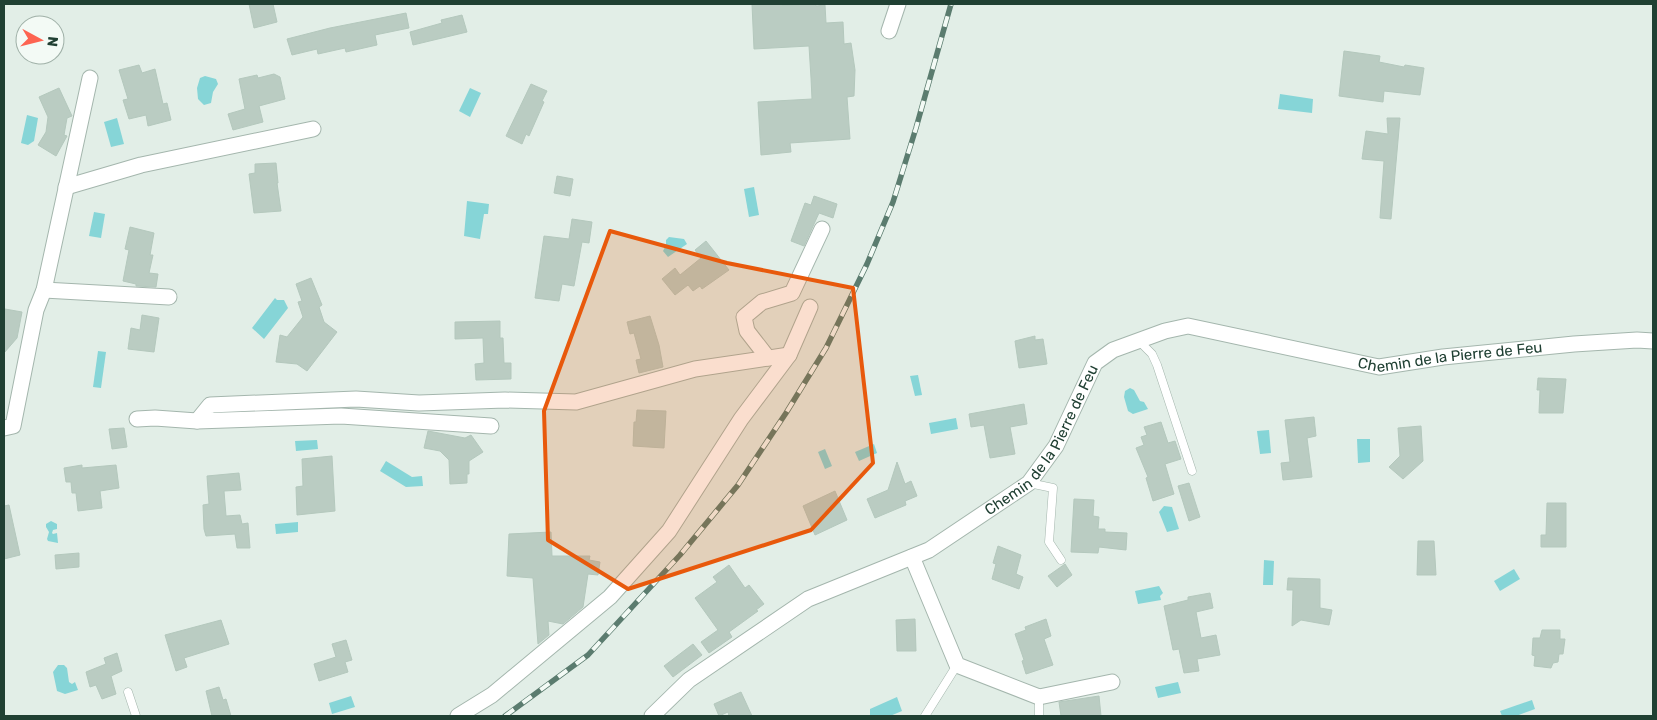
<svg xmlns="http://www.w3.org/2000/svg" width="1657" height="720" font-family="Rubik,sans-serif">
  <style>
    .water { fill: #86d5d7 }
    .building { fill: #baccc2; stroke: #b4c8bd }
    .lines { fill: none; stroke-linecap: round; stroke-linejoin: round }
    .lane-casing { stroke: #a4b6ad; stroke-width: 9 }
    .street-casing { stroke: #a4b6ad; stroke-width: 17 }
    .lane { stroke: #fff; stroke-width: 8 }
    .street { stroke: #fff; stroke-width: 15 }
    .rail-casing { stroke: #5b7c6f; stroke-width: 5.5 }
    .rail { stroke: #f3faf5; stroke-width: 4; stroke-dasharray: 11; stroke-linecap: butt }
    .marked { fill: #e8590c; fill-opacity: 0.2; stroke: #e8590c; stroke-width: 4; stroke-linejoin: round }
    .labels { text-anchor: middle; stroke-width: 4; stroke-linejoin: round; paint-order: stroke }
    .street-label { font-size: 15px; fill: #204033; stroke: #f3faf5 }
  </style>
  <rect width="100%" height="100%" fill="#e2eee7"/>
  <g class="water">
    <polygon points="205,76 216,79 218,84 213,92 211,103 204,105 198,99 197,88 200,78"/>
    <polygon points="470,88 481,93 470,117 459,111"/>
    <polygon points="1280,94 1313,99 1312,113 1278,109"/>
    <polygon points="27,115 38,118 34,141 28,145 21,143"/>
    <polygon points="117,118 124,144 111,147 104,122"/>
    <polygon points="754,187 759,215 749,217 744,189"/>
    <polygon points="467,201 489,204 488,214 484,214 480,239 464,236"/>
    <polygon points="94,212 105,214 101,238 89,236"/>
    <polygon points="669,237 684,239 687,244 668,257 663,251 666,245 666,240"/>
    <polygon points="275,298 277,300 284,300 288,308 264,339 252,328"/>
    <polygon points="98,351 106,352 101,388 93,387"/>
    <polygon points="918,375 922,395 915,396 910,376"/>
    <polygon points="1130,388 1134,390 1140,401 1144,402 1148,409 1133,414 1128,411 1124,397 1125,391"/>
    <polygon points="956,418 958,429 931,434 929,423"/>
    <polygon points="1269,430 1271,453 1260,454 1257,431"/>
    <polygon points="1357,439 1370,439 1370,462 1358,463"/>
    <polygon points="317,440 318,449 296,451 295,441"/>
    <polygon points="874,444 877,453 859,461 855,452"/>
    <polygon points="825,449 832,466 825,469 818,452"/>
    <polygon points="386,461 412,477 422,476 423,486 406,487 380,471"/>
    <polygon points="1164,506 1172,507 1179,529 1167,532 1159,512"/>
    <polygon points="51,521 57,524 57,529 53,530 52,533 53,534 57,533 58,543 48,541 47,539 49,532 46,527 46,524"/>
    <polygon points="298,522 298,532 276,534 275,524"/>
    <polygon points="1264,560 1274,561 1273,585 1263,585"/>
    <polygon points="1514,569 1520,579 1500,591 1494,581"/>
    <polygon points="1159,586 1163,593 1160,596 1161,600 1138,604 1135,591"/>
    <polygon points="58,665 64,665 67,668 69,682 72,684 75,682 78,690 65,694 57,691 53,672"/>
    <polygon points="1178,682 1181,693 1158,698 1155,687"/>
    <polygon points="351,696 355,707 332,714 329,703"/>
    <polygon points="897,697 902,711 890,716 870,716 870,709"/>
    <polygon points="1532,700 1535,709 1516,716 1502,716 1500,711"/>
  </g>
  <g class="building">
    <polygon points="249,4 273,4 277,22 254,28"/>
    <polygon points="752,4 782,4 782,5 816,4 816,6 825,5 826,23 843,22 844,44 851,43 855,70 854,96 847,97 850,139 790,143 791,152 761,155 758,102 812,99 811,78 809,46 754,49"/>
    <polygon points="406,13 409,28 375,35 377,45 346,52 345,48 318,54 317,49 292,55 287,39 330,28"/>
    <polygon points="462,15 467,32 413,45 410,32 442,23 441,20"/>
    <polygon points="1344,51 1380,56 1379,62 1404,67 1405,65 1424,68 1420,95 1384,91 1383,102 1339,96"/>
    <polygon points="139,65 142,73 155,69 163,104 167,103 171,120 148,126 146,115 129,119 123,100 128,99 119,70"/>
    <polygon points="274,74 280,77 285,99 259,106 263,122 233,130 228,114 245,109 239,79 257,75 258,78"/>
    <polygon points="531,84 547,91 542,101 544,102 529,136 526,134 522,144 506,136"/>
    <polygon points="59,88 72,116 67,118 64,135 67,136 56,156 38,145 46,132 48,117 39,97"/>
    <polygon points="1387,118 1400,118 1391,219 1380,218 1384,161 1362,159 1366,131 1388,134"/>
    <polygon points="276,163 278,183 277,183 281,211 254,213 249,174 255,173 255,164"/>
    <polygon points="557,176 573,179 570,196 554,193"/>
    <polygon points="814,196 837,204 833,218 819,213 804,246 791,241 805,203 811,205"/>
    <polygon points="572,219 592,222 589,243 582,242 574,286 562,284 559,301 535,298 544,236 569,239"/>
    <polygon points="130,227 154,233 150,255 153,255 149,273 158,274 156,287 136,286 136,284 123,281 129,250 125,249"/>
    <polygon points="706,241 729,270 702,289 700,286 693,291 688,285 675,295 662,279 675,268 680,275 701,258 695,250"/>
    <polygon points="311,278 322,305 319,307 324,322 337,332 307,371 297,364 276,362 280,335 287,337 303,317 298,302 302,301 296,284"/>
    <polygon points="5,309 22,312 17,338 4,353 4,317"/>
    <polygon points="142,315 159,318 154,352 128,349 131,328 140,330"/>
    <polygon points="650,316 659,345 663,367 639,373 636,360 641,359 634,333 630,334 627,322"/>
    <polygon points="500,321 500,338 503,338 504,363 511,363 511,379 476,380 475,364 484,363 483,338 455,339 455,322"/>
    <polygon points="1035,336 1035,340 1043,339 1047,364 1019,368 1015,341"/>
    <polygon points="1538,378 1566,379 1563,413 1539,413 1540,390 1537,390"/>
    <polygon points="1024,404 1027,424 1010,427 1015,454 990,458 984,425 971,427 969,414"/>
    <polygon points="637,410 666,411 664,448 633,446 634,422 636,422"/>
    <polygon points="1314,417 1316,436 1307,438 1312,477 1283,480 1281,463 1290,462 1285,420"/>
    <polygon points="1161,422 1168,443 1175,441 1181,459 1165,464 1174,494 1153,501 1146,478 1148,477 1136,448 1144,445 1141,437 1147,435 1144,427"/>
    <polygon points="1421,426 1423,461 1403,479 1389,467 1400,456 1398,428"/>
    <polygon points="124,428 127,447 112,449 109,429"/>
    <polygon points="428,431 465,438 471,435 483,452 469,461 469,474 467,474 467,483 450,484 449,460 440,451 424,448"/>
    <polygon points="332,456 335,511 297,515 296,487 303,486 302,459"/>
    <polygon points="897,462 905,484 911,481 917,496 905,501 906,505 875,518 867,499 888,490"/>
    <polygon points="82,465 82,468 116,465 119,488 100,491 102,508 78,511 76,493 72,493 71,482 66,482 64,468"/>
    <polygon points="239,473 241,490 224,491 226,516 240,515 242,524 248,523 250,548 237,548 235,534 206,536 204,529 203,505 209,504 207,476"/>
    <polygon points="1189,483 1200,517 1189,521 1178,486"/>
    <polygon points="835,491 847,520 815,535 803,506"/>
    <polygon points="1074,499 1094,500 1093,516 1099,517 1098,529 1105,529 1105,532 1127,533 1126,550 1099,547 1098,553 1071,552"/>
    <polygon points="1547,503 1566,503 1566,547 1541,547 1541,535 1546,535"/>
    <polygon points="9,505 20,555 4,559 4,506"/>
    <polygon points="551,532 552,556 590,556 589,560 600,562 598,575 588,574 583,607 563,624 548,621 549,635 538,644 533,578 507,576 509,534"/>
    <polygon points="1418,541 1434,541 1436,575 1417,575"/>
    <polygon points="998,546 1021,555 1016,574 1023,577 1019,589 992,579 996,564 993,563"/>
    <polygon points="79,553 79,567 56,569 55,555"/>
    <polygon points="1065,564 1072,575 1057,587 1048,576"/>
    <polygon points="729,565 745,588 749,585 764,604 756,610 758,611 729,632 732,637 709,653 701,642 718,630 695,598 717,582 713,577"/>
    <polygon points="1288,578 1320,579 1320,608 1332,610 1329,625 1301,620 1292,626 1293,590 1287,590"/>
    <polygon points="1210,593 1213,608 1196,612 1201,638 1216,635 1220,655 1197,659 1199,671 1184,673 1179,649 1173,650 1164,606 1188,600 1188,597"/>
    <polygon points="915,619 916,651 897,651 896,620"/>
    <polygon points="1046,619 1051,636 1044,639 1053,665 1026,674 1022,661 1024,660 1015,634 1026,630 1025,627"/>
    <polygon points="221,620 229,644 184,658 187,667 176,671 165,635"/>
    <polygon points="1542,630 1560,630 1560,639 1565,639 1563,654 1559,654 1558,662 1553,663 1551,668 1534,666 1535,656 1532,655 1533,638 1540,638"/>
    <polygon points="346,640 352,660 345,662 348,672 319,681 314,664 336,657 332,644"/>
    <polygon points="693,644 702,655 673,677 664,666"/>
    <polygon points="117,653 122,671 111,676 116,694 102,699 96,685 90,687 86,672 106,664 104,658"/>
    <polygon points="219,687 223,700 226,699 231,716 212,716 206,691"/>
    <polygon points="741,692 752,716 729,716 728,712 719,716 714,704"/>
    <polygon points="1099,696 1101,716 1061,716 1059,702"/>
  </g>
  <g class="lines">
    <defs>
      <g id="lane">
        <polyline points="1139,341 1152,354 1157,365 1192,471"/>
        <polyline points="1029,483 1053,488 1049,542 1061,560"/>
        <polyline points="128,692 136,716"/>
        <polyline points="1039,697 1039,716"/>
        <polyline points="925,716 957,665"/>
      </g>
      <g id="street">
        <polyline points="889,31 898,4"/>
        <polyline points="66,187 141,165 313,129"/>
        <polyline points="44,290 169,297"/>
        <polyline points="768,358 747,331 744,317 762,302 792,293 822,229"/>
        <polyline points="137,419 155,418 197,421 341,416 491,426"/>
        <polyline points="197,421 210,405 356,399 419,403 505,400 576,402 695,369 789,355"/>
        <polyline points="4,428 13,426 36,310 44,290 90,78"/>
        <polyline points="912,557 957,665 1039,697 1112,682"/>
        <polyline points="458,716 492,695 610,597 669,531 741,419 789,355 810,307"/>
        <path id="s1" d="M652,716L689,680L808,599L929,550L1029,483L1056,446L1095,363L1113,350L1165,331L1188,326L1379,367L1443,357L1574,344L1637,340L1653,341"/>
      </g>
    </defs>
    <use href="#lane" class="lane-casing"/>
    <use href="#street" class="street-casing"/>
    <use href="#lane" class="lane"/>
    <use href="#street" class="street"/>
    <defs>
      <polyline id="rail" points="505,716 588,655 680,555 738,485 786,413 826,348 867,264 893,202 916,128 951,4"/>
    </defs>
    <use href="#rail" class="rail-casing"/>
    <use href="#rail" class="rail"/>
  </g>
  <path class="marked" d="M610,231L727,263L853,288L873,463L811,530L628,589L548,540L544,411Z"/>
  <g class="labels">
    <g class="street-label">
      <text dy="5" stroke="none"><textPath href="#s1" startOffset="952">Chemin de la Pierre de Feu</textPath></text>
      <text dy="5" stroke="none"><textPath href="#s1" startOffset="488">Chemin de la Pierre de Feu</textPath></text>
    </g>
  </g>
  <rect width="1657" height="720" fill="none" stroke="#204033" stroke-width="10"/>
  <g transform="translate(40 40) rotate(97)"><circle r="24" fill="#f3faf5" stroke="#9fb0a7"/>
  <path d="M0-4L9 19L0 12L-9 19Z" fill="#fd6451"/>
  <text y="-8" font-size="14" font-weight="bold" text-anchor="middle" fill="#204033">N</text>
  </g>
</svg>
